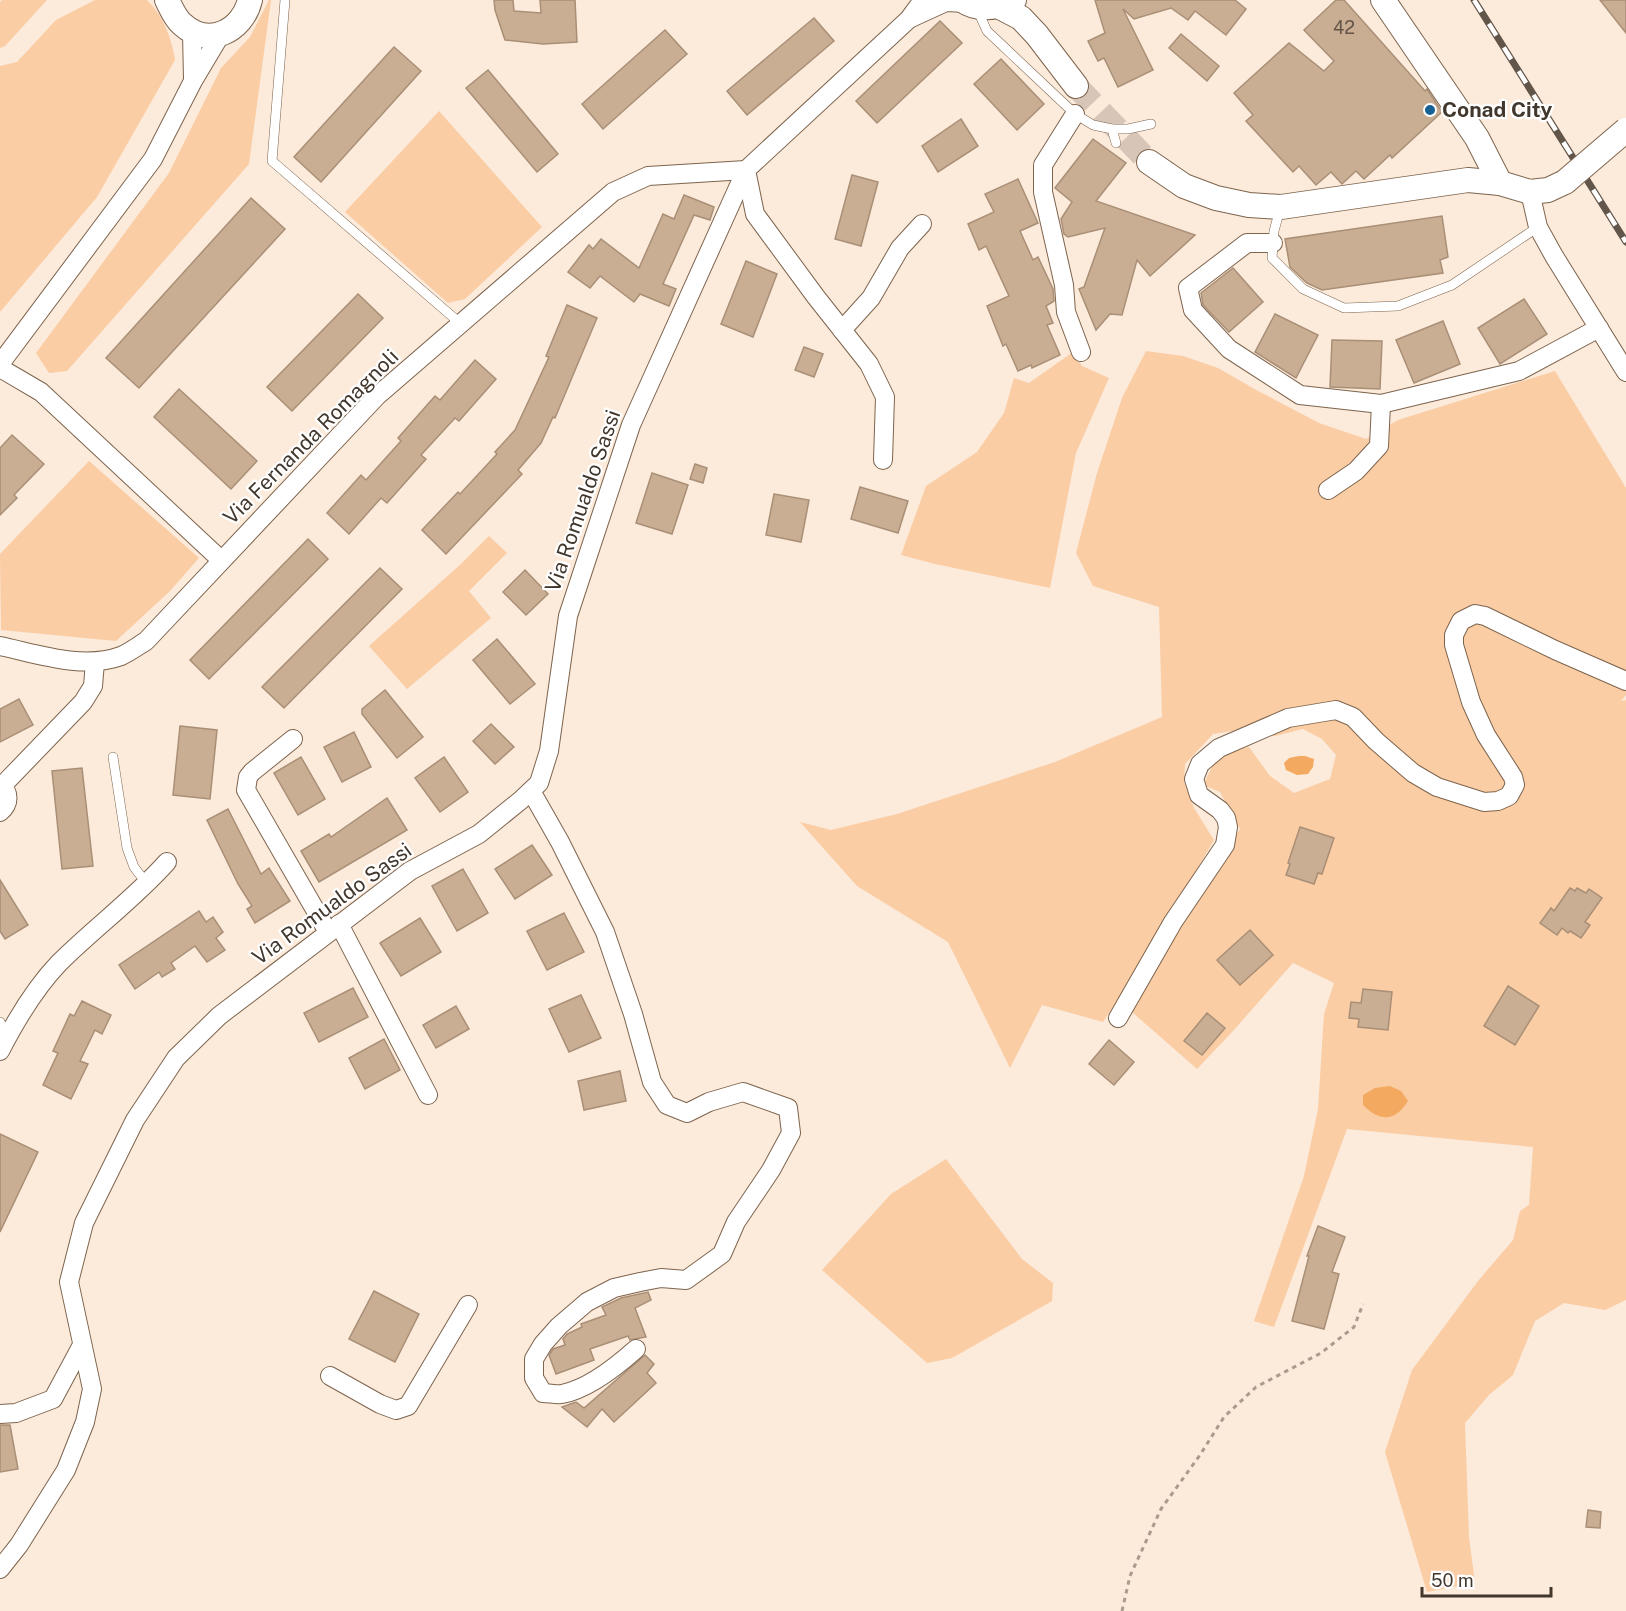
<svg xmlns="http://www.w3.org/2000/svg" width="1626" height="1611" font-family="'Public Sans',sans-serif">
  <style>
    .green { fill: #facda4 }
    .water { fill: #f3aa60 }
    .building { fill: #c9ae94; stroke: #a98f76; stroke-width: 1.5 }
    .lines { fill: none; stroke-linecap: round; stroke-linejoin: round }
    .secondary-tunnel { stroke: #d7c6b8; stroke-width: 24; stroke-dasharray: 24 12; stroke-linecap: butt }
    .lane-casing { stroke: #7d644d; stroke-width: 10 }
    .street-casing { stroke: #7d644d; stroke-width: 20 }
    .secondary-casing { stroke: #7d644d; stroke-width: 26 }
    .path { stroke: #aa9b8f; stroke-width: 3; stroke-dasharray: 4.5 4.5; stroke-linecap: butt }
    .lane { stroke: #fff; stroke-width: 9 }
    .street { stroke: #fff; stroke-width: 18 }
    .secondary { stroke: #fff; stroke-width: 24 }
    .rail-casing { stroke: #62564b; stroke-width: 7 }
    .rail { stroke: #fff; stroke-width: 4.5; stroke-dasharray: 14; stroke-linecap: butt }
    .secondary-bridge-casing { stroke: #7d644d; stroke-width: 26; stroke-linecap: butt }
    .secondary-bridge { stroke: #fff; stroke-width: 24 }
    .poi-dot { fill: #166094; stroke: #fff; stroke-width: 2 }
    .labels { text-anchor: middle; stroke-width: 4.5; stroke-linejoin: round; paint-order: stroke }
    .number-label { font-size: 18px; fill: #645547 }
    .poi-label { font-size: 21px; font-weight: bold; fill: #42372d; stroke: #fff; text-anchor: start }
    .street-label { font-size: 21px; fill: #42372d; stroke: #fff }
  </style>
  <rect width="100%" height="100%" fill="#fceadb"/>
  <g class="green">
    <polygon points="2,0 47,0 5,46 0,48 0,2"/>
    <path d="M95,0H147C163,15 172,39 175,60L97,197L0,312V66L17,62L56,20Z"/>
    <polygon points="269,0 271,0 249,164 67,371 49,373 36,353 169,173 221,68 250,37"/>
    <polygon points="439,111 542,227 465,299 448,303 345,212"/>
    <polygon points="1146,351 1183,356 1218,368 1258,391 1319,423 1366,439 1398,420 1555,371 1626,488 1626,695 1621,701 1626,700 1626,1300 1605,1310 1564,1303 1535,1321 1513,1375 1489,1395 1465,1423 1469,1537 1475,1583 1427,1592 1385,1452 1412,1370 1478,1281 1513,1240 1520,1211 1529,1205 1533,1147 1347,1129 1274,1327 1254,1321 1304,1176 1318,1109 1324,1014 1334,983 1293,963 1233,1031 1197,1069 1132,1012 1181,924 1240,829 1220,792 1203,785 1218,755 1249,747 1270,776 1294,793 1330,779 1336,755 1322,739 1303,729 1275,736 1245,729 1213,734 1185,764 1184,782 1194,808 1214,840 1143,962 1103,1022 1042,1005 1010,1068 948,942 857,886 800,822 831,830 897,814 1055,762 1162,717 1159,607 1093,586 1076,553 1097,473 1122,398"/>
    <polygon points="1073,352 1082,366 1109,378 1076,453 1050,588 935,564 901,555 926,486 977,452 1004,413 1014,378 1029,383"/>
    <polygon points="89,461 199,558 170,591 116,641 1,630 0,554"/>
    <polygon points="489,536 507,553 469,591 491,618 407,689 369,646 461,564"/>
    <polygon points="946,1159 1022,1259 1053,1283 1052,1301 952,1358 927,1363 822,1270 891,1194"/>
  </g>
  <g class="water">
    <polygon points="1299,756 1305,756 1314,759 1313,767 1308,774 1297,775 1286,770 1284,763 1289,758"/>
    <path d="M1390,1086L1401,1091L1408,1101C1395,1122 1380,1122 1363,1105V1095L1375,1088Z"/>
  </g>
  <g class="building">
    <polygon points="494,0 513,0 514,11 541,13 540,0 575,0 577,42 543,44 505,40 495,10"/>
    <polygon points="1095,0 1235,0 1246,9 1226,35 1195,11 1188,20 1171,8 1134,19 1123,9 1153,70 1118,87 1104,58 1098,61 1088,41 1105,33"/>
    <polygon points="1336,0 1344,0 1425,91 1427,89 1442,112 1392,158 1390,155 1364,179 1356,171 1342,184 1331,172 1316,185 1299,166 1293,172 1246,121 1253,115 1234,93 1289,43 1324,71 1334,61 1304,30"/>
    <polygon points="1600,0 1626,0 1626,33"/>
    <polygon points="814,18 834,41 747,115 727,91"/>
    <polygon points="940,21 962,43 877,123 856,101"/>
    <polygon points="665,30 687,54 603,129 582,104"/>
    <polygon points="1181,34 1219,66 1207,81 1169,48"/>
    <polygon points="394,47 421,71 321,182 294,157"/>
    <polygon points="1001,59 1044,104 1017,130 974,84"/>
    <polygon points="488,70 558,154 537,172 466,88"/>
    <polygon points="961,119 978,146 938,172 922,146"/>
    <polygon points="1093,139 1126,163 1096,201 1195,235 1150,276 1137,260 1122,315 1110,314 1096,330 1079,289 1084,287 1105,228 1068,237 1064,234 1061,219 1072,202 1055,188"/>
    <polygon points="852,175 878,182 861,246 835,239"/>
    <polygon points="1018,179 1038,223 1020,231 1033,260 1038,257 1053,289 1054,301 1046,306 1053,323 1047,325 1060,355 1032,368 1031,365 1018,371 1006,344 1003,346 987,306 1009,296 986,246 979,250 968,224 994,212 985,194"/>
    <polygon points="684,195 714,207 710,220 694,215 663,284 676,289 669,306 640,294 634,302 600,276 590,288 568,272 589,245 593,249 601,239 639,268 663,214 674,219"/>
    <polygon points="251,198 285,229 139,388 106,358"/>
    <polygon points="1442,216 1448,257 1440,260 1443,273 1322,290 1307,283 1290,267 1285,239"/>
    <polygon points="746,261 777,274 753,337 721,324"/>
    <polygon points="1233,268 1263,302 1229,332 1203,305 1201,293"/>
    <polygon points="358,294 383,318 292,411 267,387"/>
    <polygon points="1524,299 1547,334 1500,364 1478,328"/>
    <polygon points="567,305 597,318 555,418 553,417 541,443 518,470 522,474 446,554 422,530 458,492 460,494 497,454 495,452 515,430 549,357 546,356"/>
    <polygon points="1275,314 1318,335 1296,378 1255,352"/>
    <polygon points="1443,321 1460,364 1414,383 1396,340"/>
    <polygon points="1332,340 1382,341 1380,389 1330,387"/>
    <polygon points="804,347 823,354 814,377 795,370"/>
    <polygon points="475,360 496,379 459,421 455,418 421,455 426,459 387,503 381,498 349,534 327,513 361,475 366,480 401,441 398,438 435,396 440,400"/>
    <polygon points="179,389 257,461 231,489 154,417"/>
    <polygon points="12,435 44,464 14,495 17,498 0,515 0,448"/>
    <polygon points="695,464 707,468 703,483 690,479"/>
    <polygon points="652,473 688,485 672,534 636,523"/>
    <polygon points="860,487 908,501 898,533 851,519"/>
    <polygon points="774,494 809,500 801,542 766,535"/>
    <polygon points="308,539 328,559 209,679 190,660"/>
    <polygon points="380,568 402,589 284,708 262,687"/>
    <polygon points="525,570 548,594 526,615 503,592"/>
    <polygon points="497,639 535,684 510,704 473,660"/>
    <polygon points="385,690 423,737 397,758 362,714 362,709"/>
    <polygon points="19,699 33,725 0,742 0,709"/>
    <polygon points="491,724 514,747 495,764 473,741"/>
    <polygon points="180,726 217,730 210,799 173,795"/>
    <polygon points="354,732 371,767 342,782 324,747"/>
    <polygon points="301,757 325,799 298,815 274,773"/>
    <polygon points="444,757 468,792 440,812 415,778"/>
    <polygon points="82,768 93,866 62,869 52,771"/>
    <polygon points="387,798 407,830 319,882 301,851 329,834 331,837"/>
    <polygon points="228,809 261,874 269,868 290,901 255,923 247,909 252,906 238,884 207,820"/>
    <polygon points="1300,827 1334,838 1322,874 1318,873 1314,884 1286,875 1290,864 1288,863"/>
    <polygon points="532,845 552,875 515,899 495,869"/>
    <polygon points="463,869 488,913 457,931 432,886"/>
    <polygon points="0,880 28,925 5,939 0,931"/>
    <polygon points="1570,888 1575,891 1577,888 1586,893 1589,889 1602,898 1585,922 1590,925 1581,938 1570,931 1568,933 1562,928 1557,935 1540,923 1551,908 1554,911"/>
    <polygon points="199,911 206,922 213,917 223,932 216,938 225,950 207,962 195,946 171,963 175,969 162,977 159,972 135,989 119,965"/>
    <polygon points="564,913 584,952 547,970 527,931"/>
    <polygon points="420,918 441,952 401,976 380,943"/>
    <polygon points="1250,930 1273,955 1240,985 1217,960"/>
    <polygon points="1508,986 1539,1006 1515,1045 1484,1026"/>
    <polygon points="353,988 368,1017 319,1042 304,1013"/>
    <polygon points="1363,989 1392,992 1388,1030 1358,1027 1359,1019 1349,1018 1351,1002 1361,1003"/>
    <polygon points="581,995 601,1038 569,1052 549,1009"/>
    <polygon points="82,1001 111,1015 102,1034 95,1030 80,1061 88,1064 71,1099 43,1085 58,1053 53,1051 70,1014 74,1016"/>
    <polygon points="456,1006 469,1029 436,1048 423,1025"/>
    <polygon points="1207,1013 1225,1028 1202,1055 1184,1041"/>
    <polygon points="384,1039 400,1070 365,1089 349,1058"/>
    <polygon points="1109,1040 1134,1062 1114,1085 1089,1064"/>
    <polygon points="620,1071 626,1101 584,1110 578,1081"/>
    <polygon points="0,1134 38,1152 0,1232"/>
    <polygon points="1318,1226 1345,1237 1332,1272 1339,1274 1324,1329 1292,1321 1309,1256 1307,1256"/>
    <polygon points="374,1291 419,1314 395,1362 349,1339"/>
    <polygon points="648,1292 651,1300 635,1308 646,1337 630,1340 628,1336 590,1349 594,1360 556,1374 549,1355 553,1349 565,1345 563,1339 567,1334 582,1327 581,1324 606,1315 602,1307 621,1298"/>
    <polygon points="645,1355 654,1364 647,1373 656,1383 614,1422 602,1409 587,1427 562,1407 576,1402 584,1408"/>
    <polygon points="0,1425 10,1425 18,1469 0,1472"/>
    <polygon points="1588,1510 1601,1512 1600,1528 1586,1527"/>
  </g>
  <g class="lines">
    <polyline class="secondary-tunnel" points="1076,86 1149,162"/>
    <defs>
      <g id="lane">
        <polyline points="285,0 272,161 461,324"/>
        <polyline points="977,9 987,31 1075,114 1093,125 1112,129 1128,129 1151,124"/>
        <polyline points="1112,129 1116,143"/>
        <polyline points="1280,209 1274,231 1272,258 1303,289 1344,308 1398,306 1452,285 1538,227"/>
        <polyline points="113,757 127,848 134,867 147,884"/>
        <polyline points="0,1022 8,1036"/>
      </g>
      <g id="street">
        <polyline points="911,18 946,2 966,3"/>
        <polyline points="192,32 193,79"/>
        <polyline points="1075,114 1043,165 1043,192 1064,285 1066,312 1081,352"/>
        <polyline points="746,170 755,214 816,297 869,364 885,397 883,460"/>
        <polyline points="1530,192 1538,227 1554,256 1626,372"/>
        <polyline points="1273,243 1247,243 1188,288 1193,310 1229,349 1300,395 1381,404 1519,371 1599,328"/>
        <polyline points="842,330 871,298 900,248 922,224"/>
        <polyline points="0,364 153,159 193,81 221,34"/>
        <polyline points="0,368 41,392 221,560"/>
        <polyline points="1328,490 1356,471 1379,446 1381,404"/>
        <path d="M0,646C38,654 83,670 121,656C130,652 138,646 146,641L377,396L613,192L648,176L746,170"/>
        <polyline points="293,739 252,772 248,777 246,790 328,932"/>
        <path d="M0,784C10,792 10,804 0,812"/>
        <polyline points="2,786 83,702 93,686 95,662"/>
        <path d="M531,791L560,842L605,932L633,1014L652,1082L667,1105L687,1113L709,1102L743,1092L788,1108L791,1133L771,1170L736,1222L722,1254L686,1280L661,1278L640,1282L614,1288L587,1302L559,1326L543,1344L534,1359V1378L543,1393C549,1393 557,1395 562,1394C588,1389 617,1366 636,1349"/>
        <polyline points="339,924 428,1095"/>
        <polyline points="1118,1018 1173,922 1225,845 1228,827 1226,818 1220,810 1199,795 1194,779 1200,764 1219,748 1288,718 1336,710 1353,717 1376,741 1413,773 1437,787 1484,802 1498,801 1509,796 1515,785 1513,777 1486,735 1471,702 1454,645 1454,635 1461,621 1475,614 1485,616 1555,650 1626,681"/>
        <path d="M0,1051C16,1020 34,989 59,963C94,928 134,899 167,862"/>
        <polyline points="330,1376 380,1404 396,1410 408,1406 468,1305"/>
        <polyline points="0,1414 16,1413 53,1399 82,1345"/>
        <polyline points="0,1569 19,1545 66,1470 85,1422 92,1389 69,1282 84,1223 135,1120 176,1058 219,1016 410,871 479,834 521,800 539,783 549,751 568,616 631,425 746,170 909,19 923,0"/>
      </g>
      <g id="secondary">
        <path d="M167,0C171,8 175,18 182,24C208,48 242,32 250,0"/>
        <path d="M962,0C978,11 997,8 1014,0"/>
        <polyline points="1383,0 1477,138 1500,183"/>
        <polyline points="1000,7 1021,18 1037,35 1076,86"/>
        <polyline points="1149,162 1184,186 1216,198 1249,205 1281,207 1468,180 1500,183 1530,192 1548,190 1565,182"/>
      </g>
    </defs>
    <use href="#lane" class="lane-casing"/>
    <use href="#street" class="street-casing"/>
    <use href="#secondary" class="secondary-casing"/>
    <polyline class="path" points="1122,1611 1130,1576 1161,1509 1200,1455 1224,1417 1256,1387 1321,1353 1354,1327 1363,1304"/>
    <use href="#lane" class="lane"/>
    <use href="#street" class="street"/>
    <use href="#secondary" class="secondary"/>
    <defs>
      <polyline id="rail" points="1474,0 1626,242"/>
    </defs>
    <use href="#rail" class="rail-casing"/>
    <use href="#rail" class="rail"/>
    <defs>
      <polyline id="secondary-bridge" points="1565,182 1626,130"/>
    </defs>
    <use href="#secondary-bridge" class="secondary-bridge-casing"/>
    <use href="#secondary-bridge" class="secondary-bridge"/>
  </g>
  <circle class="poi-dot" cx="1430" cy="110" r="6"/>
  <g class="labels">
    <g class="number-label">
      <text x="1344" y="34">42</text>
    </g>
    <g class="poi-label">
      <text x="1442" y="117">Conad City</text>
    </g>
    <g class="street-label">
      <text transform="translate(311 437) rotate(-45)" y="7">Via Fernanda Romagnoli</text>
      <text transform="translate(583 501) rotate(-71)" y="7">Via Romualdo Sassi</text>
      <text transform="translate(332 904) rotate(-36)" y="7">Via Romualdo Sassi</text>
    </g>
  </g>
  <path d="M1422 1587v9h129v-9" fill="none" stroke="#42372d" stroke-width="3"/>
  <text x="1431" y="1587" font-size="18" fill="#42372d" stroke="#ffffff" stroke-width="4.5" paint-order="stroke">50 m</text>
</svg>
